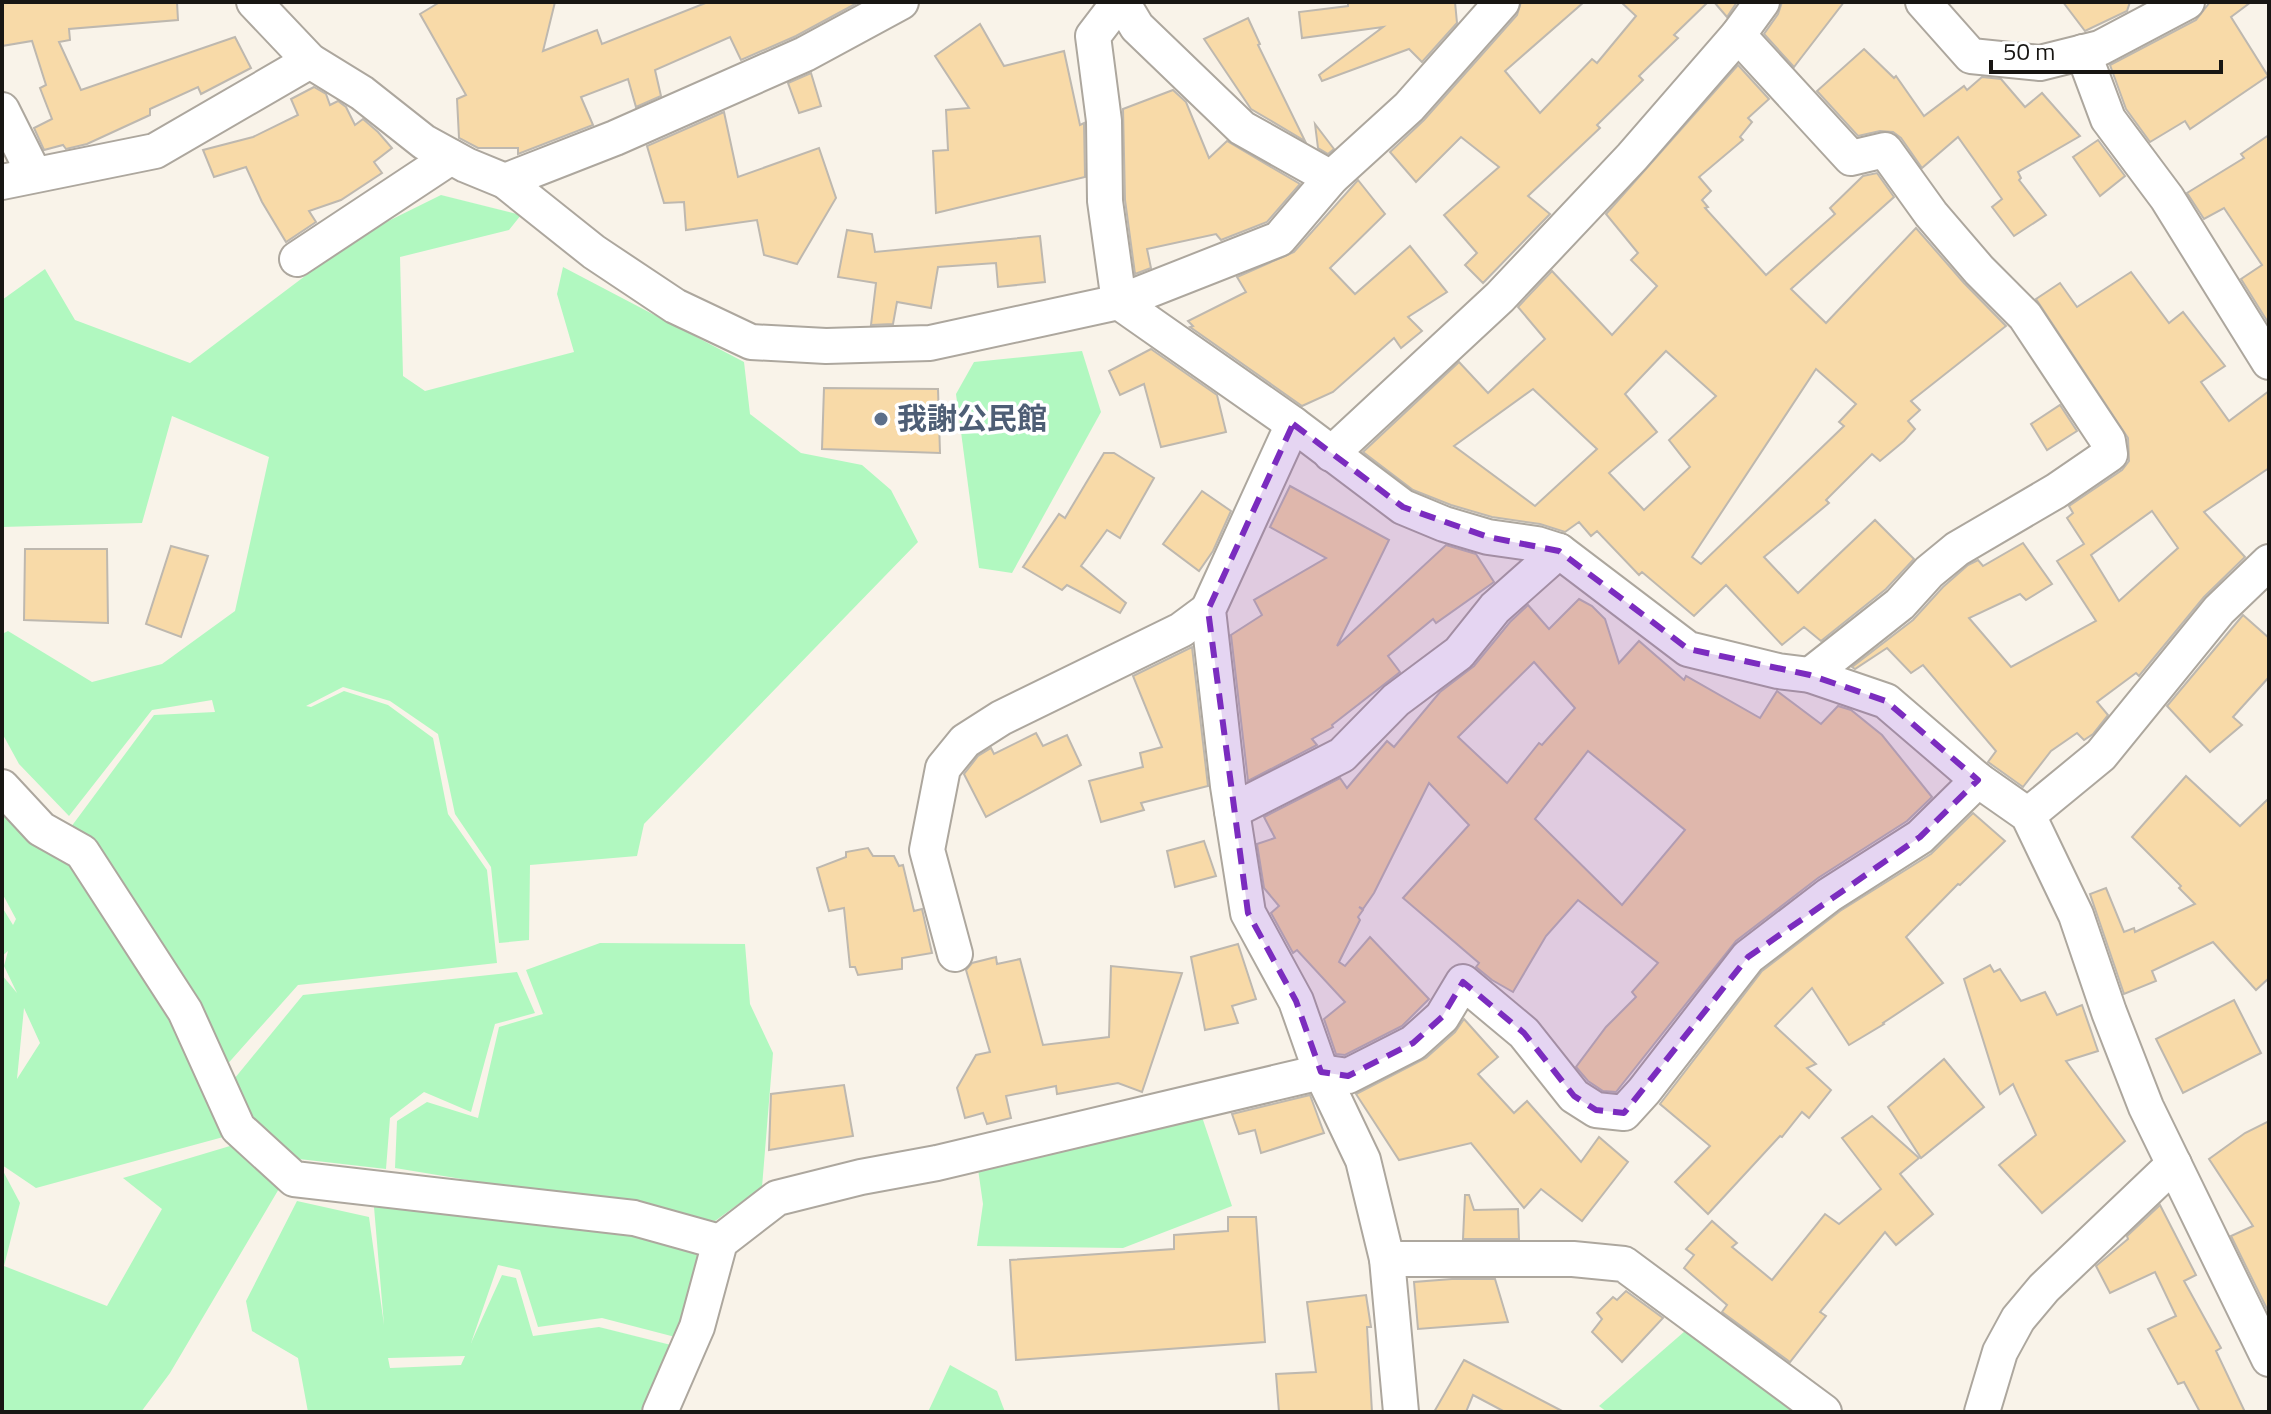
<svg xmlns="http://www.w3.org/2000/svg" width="2271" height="1414" font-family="'Titillium Web','Noto Sans JP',sans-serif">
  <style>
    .green { fill: #b1f8c0; fill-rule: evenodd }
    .building { fill: #f8daa8; stroke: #beb8af; stroke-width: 2; fill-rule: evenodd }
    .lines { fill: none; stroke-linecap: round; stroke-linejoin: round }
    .street-casing { stroke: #ada79e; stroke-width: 38 }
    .street { stroke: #fff; stroke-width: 34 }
    .marked { fill: #7b2cbf; fill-opacity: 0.2; stroke: #7b2cbf; stroke-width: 6; stroke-dasharray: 16 10; stroke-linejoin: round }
    .service-dot { fill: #5c6f8a; stroke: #fff; stroke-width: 3 }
    .labels { text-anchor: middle; stroke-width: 7; stroke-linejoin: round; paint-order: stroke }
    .service-label { font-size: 30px; font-weight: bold; fill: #4e5e75; stroke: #fff; text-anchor: start }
  </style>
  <rect width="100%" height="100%" fill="#f9f3e9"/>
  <g class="green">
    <polygon points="441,195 521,215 509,230 400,257 403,376 425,391 574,352 557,294 563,267 744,362 750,414 801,453 862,465 891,490 918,542 644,824 637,856 530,865 529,940 499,943 491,867 455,814 438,734 390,701 343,687 306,706 311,707 344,691 388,705 433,738 448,814 487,870 497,963 298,985 224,1068 71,827 154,715 215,712 212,700 152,710 69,816 19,764 2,733 2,634 8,631 92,682 162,664 235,611 269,457 172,416 142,523 2,527 2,300 45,269 75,320 190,363 358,236"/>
    <polygon points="1082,351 1101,412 1012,573 979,568 956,394 974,362"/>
    <path d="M2,806L68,860L173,1015L227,1136L36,1188L2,1165V975L17,993L4,966L8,951L2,956V907L13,925L16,919L2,893ZM24,1008L40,1043L17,1079Z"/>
    <polygon points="600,943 745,944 750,1004 773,1053 762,1187 715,1221 395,1168 397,1121 427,1102 478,1118 499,1027 543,1014 526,970"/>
    <polygon points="517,972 535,1013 495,1024 471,1112 424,1092 390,1118 386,1169 299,1159 250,1120 230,1084 303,995"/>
    <polygon points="1200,1111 1232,1206 1123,1248 977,1246 983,1204 978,1169"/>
    <polygon points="230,1146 280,1187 170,1373 141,1412 2,1412 2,1169 20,1203 4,1266 107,1306 162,1209 123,1178"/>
    <path d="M297,1201L369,1217L384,1325L374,1207L633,1231L705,1257L679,1338L602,1318L538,1327L520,1270L498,1265L471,1343L502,1275L516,1278L533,1336L599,1327L675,1346L640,1412H308L298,1358L252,1331L246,1301ZM465,1356L461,1365L390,1368L388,1358Z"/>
    <polygon points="1685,1331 1793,1412 1607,1412 1599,1406"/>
    <polygon points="950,1365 997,1391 1005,1412 928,1412"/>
  </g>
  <g class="building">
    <polygon points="2,2 177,2 178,20 69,29 70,40 59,42 81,90 235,37 251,68 201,94 198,87 150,109 150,115 87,144 66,149 63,145 44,150 34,128 52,119 40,88 46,85 32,41 2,46"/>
    <polygon points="440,2 555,2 543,51 597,30 602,44 708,2 859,2 796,36 741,60 730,37 655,70 661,96 636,107 628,79 581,97 593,125 518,154 518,148 478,148 459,138 457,99 466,95 420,14"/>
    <polygon points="1348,2 1455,2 1457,23 1422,62 1409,49 1322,81 1319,75 1383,27 1302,38 1299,12 1348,6"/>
    <polygon points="1521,2 1584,2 1505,71 1540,113 1592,59 1597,63 1636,16 1621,2 1708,2 1674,35 1678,38 1639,76 1643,80 1597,125 1600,128 1528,196 1550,214 1483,283 1465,265 1477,253 1444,215 1499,167 1461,137 1416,182 1390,152 1424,120 1517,15"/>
    <polygon points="1714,2 1737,2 1727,17"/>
    <polygon points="1782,2 1844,2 1794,67 1764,34 1778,14"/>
    <polygon points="2063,2 2130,2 2127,11 2085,31"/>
    <polygon points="2210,2 2251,2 2231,17 2268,76 2190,129 2185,121 2150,142 2126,109 2110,65 2196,20"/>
    <polygon points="1248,18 1260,44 1258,45 1305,141 1251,109 1204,39"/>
    <polygon points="980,24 1004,66 1064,51 1080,125 1084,123 1085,177 936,213 933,151 948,150 946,110 969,108 935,56"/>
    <polygon points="1864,49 1894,78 1896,76 1924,116 1964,86 1967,90 1982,77 2001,79 2025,107 2042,93 2080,136 2018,172 2021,178 2019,180 2046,215 2014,236 1992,207 2002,199 1958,137 1922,168 1901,138 1893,132 1880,131 1858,136 1817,91"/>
    <path d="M1738,65L1769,99L1748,118L1752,122L1740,137L1743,140L1699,177L1711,191L1702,200L1708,207L1705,208L1766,275L1835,214L1830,208L1863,176L1877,173L1894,197L1791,289L1826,323L1916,228L1964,283L2006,326L1911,401L1920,410L1908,421L1915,429L1904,441L1880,461L1872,454L1826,500L1829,503L1764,557L1798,593L1875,520L1914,559L1886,589L1821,641L1804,627L1782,645L1726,585L1694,616L1642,572L1639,575L1597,531L1591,536L1579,522L1565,532L1540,524L1492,517L1451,505L1413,490L1363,452L1459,362L1488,393L1545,339L1518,307L1552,271L1612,335L1657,286L1631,260L1638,253L1606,214ZM1666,351L1716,396L1669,440L1690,467L1644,510L1609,473L1657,432L1625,394ZM1816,369L1856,404L1839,422L1844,426L1701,564L1692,557ZM1533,389L1597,449L1535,506L1454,446Z"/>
    <polygon points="811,73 821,106 799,113 788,83"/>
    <polygon points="314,87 326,94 330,105 338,101 346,107 355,125 363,119 378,132 392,148 374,162 382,173 341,200 309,211 316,222 286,242 262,202 246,167 214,177 203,150 253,137 298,115 291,99"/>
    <polygon points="1173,90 1186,102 1209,158 1227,141 1300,184 1267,222 1221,240 1216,234 1147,249 1151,268 1135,274 1125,200 1123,109"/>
    <polygon points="724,112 738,177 819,148 836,198 797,264 764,255 757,220 686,230 684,202 664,203 647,146"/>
    <polygon points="1315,124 1334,149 1328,154 1318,148"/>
    <polygon points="2269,135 2269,324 2241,279 2262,265 2224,208 2204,219 2187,193 2244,158 2241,154"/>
    <polygon points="2098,140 2125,176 2100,196 2073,157"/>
    <polygon points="1358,180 1385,214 1330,268 1355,294 1410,246 1447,292 1408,317 1422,331 1401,348 1394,338 1333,392 1302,406 1190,327 1193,326 1188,321 1246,292 1237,277 1294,252"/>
    <polygon points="847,230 872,234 875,252 1040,236 1045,282 998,287 996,263 938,267 931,308 897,302 893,324 871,325 876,283 838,277"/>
    <path d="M2131,272L2169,323L2183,312L2225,366L2201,382L2229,421L2269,391V468L2204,512L2245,557L2204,597L2139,676L2136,673L2097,702L2108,715L2093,734L2084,740L2077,733L2051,751L2023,787L1988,762L1996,751L1923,665L1911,673L1887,648L1855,669L1852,667L1913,620L1943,587L1968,565L1978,560L1983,566L2023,543L2052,584L2026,600L2020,594L1969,618L2011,667L2096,621L2057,561L2084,544L2067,518L2073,513L2069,506L2122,470L2129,461L2128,438L2036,299L2060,283L2077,307ZM2152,511L2178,548L2119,601L2091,555Z"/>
    <polygon points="1151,349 1217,395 1226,432 1161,447 1144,384 1120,395 1109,371"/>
    <polygon points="824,388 938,389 940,453 822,449"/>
    <polygon points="2060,405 2077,431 2047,450 2031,424"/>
    <polygon points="1104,453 1114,453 1154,478 1120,538 1107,530 1081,566 1126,603 1120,613 1067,585 1062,590 1023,567 1059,514 1065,518"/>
    <polygon points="1290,486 1389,540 1337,646 1446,545 1476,554 1494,582 1436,623 1433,619 1388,656 1400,672 1332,725 1333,727 1312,739 1317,745 1248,781 1231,635 1262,615 1254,600 1326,558 1270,527"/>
    <polygon points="1202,491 1231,511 1213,551 1199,571 1163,544"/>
    <polygon points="171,546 208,556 181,637 146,624"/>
    <polygon points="25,549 107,549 108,623 24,620"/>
    <path d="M1579,599L1592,606L1605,619L1619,663L1639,641L1684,680L1686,676L1760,718L1777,691L1821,724L1838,706L1851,710L1882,735L1932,797L1907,821L1818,878L1736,941L1616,1092L1603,1091L1588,1081L1576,1067L1606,1027L1636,997L1632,992L1658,963L1578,900L1546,936L1513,992L1492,980L1476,967L1479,963L1403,898L1469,825L1429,783L1374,893L1363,909L1359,907L1363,910L1358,917L1360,920L1339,962L1345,966L1370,937L1429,999L1402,1026L1345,1055L1336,1054L1324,1019L1345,1002L1297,950L1293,953L1271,913L1279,906L1264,888L1257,844L1275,838L1264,817L1340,778L1347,788L1387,741L1394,747L1440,692L1474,666L1510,622L1528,605L1549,629ZM1534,662L1575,708L1542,745L1539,743L1507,783L1458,737ZM1588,751L1685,830L1622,905L1535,819Z"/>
    <polygon points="2243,615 2269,638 2269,677 2233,717 2242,725 2210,752 2167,706"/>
    <polygon points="1192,647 1208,786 1141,803 1144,810 1101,822 1089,781 1143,767 1140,753 1162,747 1133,676"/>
    <polygon points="1036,733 1043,746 1067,735 1081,765 986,817 964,774 978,756 991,748 994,754"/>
    <polygon points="2186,776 2240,826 2269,798 2269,978 2256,990 2213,942 2152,971 2156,981 2124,994 2090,894 2106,888 2124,932 2134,928 2135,932 2195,904 2179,888 2181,886 2132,837"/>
    <polygon points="1973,813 2005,841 1960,885 1958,884 1906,937 1943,983 1883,1023 1884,1024 1849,1045 1812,988 1775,1026 1816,1064 1807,1068 1831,1090 1809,1118 1802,1112 1782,1137 1780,1136 1708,1214 1675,1182 1710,1146 1660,1104 1762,971 1840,911 1931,854"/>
    <polygon points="1204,841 1216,876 1175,887 1167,851"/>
    <polygon points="868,848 873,856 894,856 899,866 903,865 914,911 922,909 932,953 902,958 902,969 858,975 855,967 850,967 844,908 829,911 817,868 846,857 846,852"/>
    <polygon points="1238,944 1256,999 1232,1006 1238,1023 1205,1030 1191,957"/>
    <polygon points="996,957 997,964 1020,959 1043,1045 1109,1037 1111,966 1182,973 1142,1092 1118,1083 1057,1094 1056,1086 1006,1096 1011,1118 987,1124 983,1113 965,1118 957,1088 976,1055 990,1052 966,970 972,963"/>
    <polygon points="1990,965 1994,972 2000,969 2021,1001 2045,992 2057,1015 2082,1005 2098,1051 2066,1061 2125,1141 2042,1213 1999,1165 2036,1135 2013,1084 2000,1094 1964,979"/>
    <polygon points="2234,1000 2261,1053 2183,1093 2156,1039"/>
    <polygon points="1464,1019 1498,1057 1478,1074 1514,1113 1527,1101 1581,1162 1599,1137 1628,1162 1582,1221 1541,1189 1524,1208 1471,1143 1399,1160 1356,1094 1426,1058 1455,1032"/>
    <polygon points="1944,1059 1984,1107 1921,1158 1888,1107"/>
    <polygon points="844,1085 853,1136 769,1150 771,1094"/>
    <polygon points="1310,1095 1324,1133 1261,1153 1255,1130 1239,1134 1232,1114"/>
    <polygon points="1872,1116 1919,1158 1900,1174 1933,1214 1896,1245 1885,1232 1820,1312 1826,1316 1790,1362 1722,1312 1727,1305 1684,1268 1694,1255 1686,1249 1712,1221 1737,1243 1732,1247 1772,1280 1825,1214 1839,1224 1881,1189 1842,1138"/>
    <polygon points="2269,1121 2269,1313 2231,1236 2253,1226 2209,1159 2245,1133"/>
    <polygon points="1465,1195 1469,1195 1474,1210 1518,1209 1519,1239 1463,1239"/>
    <polygon points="2160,1205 2196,1275 2184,1281 2221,1348 2216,1351 2245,1412 2200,1412 2184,1382 2178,1384 2148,1329 2176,1316 2155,1272 2110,1293 2096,1266 2128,1239 2127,1236"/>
    <polygon points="1228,1217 1256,1217 1265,1342 1016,1360 1010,1260 1174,1249 1174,1235 1228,1231"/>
    <polygon points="1452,1279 1495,1279 1508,1322 1418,1329 1414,1282"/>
    <polygon points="1626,1291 1663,1318 1622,1362 1592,1332 1602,1319 1597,1313 1613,1297 1617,1300"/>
    <polygon points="1366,1295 1371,1327 1367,1327 1372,1412 1279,1412 1276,1374 1316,1372 1307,1302"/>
    <polygon points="1464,1360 1564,1412 1505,1412 1473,1395 1466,1412 1434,1412"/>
  </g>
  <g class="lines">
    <defs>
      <g id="street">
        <polyline points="254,2 310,61 362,93 424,142 466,165 505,181 594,252 675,306 751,342 826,346 930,343 1119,302 1279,239 1331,178 1409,107 1502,2"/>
        <polyline points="1119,2 1093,36 1104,121 1105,201 1119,302 1293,424 1403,507 1444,524 1488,537 1537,544 1559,551 1688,649 1778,671 1810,675 1886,701 1978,780 2028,815 2076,915 2109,1012 2146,1107 2269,1359"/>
        <polyline points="1122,2 1137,27 1242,128 1331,178"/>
        <polyline points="1923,2 1971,56 2040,63 2100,48 2187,2"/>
        <polyline points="1738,35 1851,158 1885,150 1931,214 1979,270 2025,316 2108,441 2110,454 2056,491 1957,549 1929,572 1900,604 1810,675"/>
        <polyline points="2083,52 2108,119 2167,198 2269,362"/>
        <polyline points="2,110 34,174"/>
        <polyline points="505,181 615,138 805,54 901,2"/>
        <polyline points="2,182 155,151 310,61"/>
        <polyline points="297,259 451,157"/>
        <polyline points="1293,424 1208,610 1228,786 1248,913 1296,1001 1321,1072 1363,1160 1387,1259 1401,1412"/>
        <polyline points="1331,454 1500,297 1632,157 1738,35 1762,2"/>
        <polyline points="2,787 41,829 82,852 185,1011 238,1128 294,1179 634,1218 720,1242"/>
        <polyline points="1232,811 1342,755 1396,700 1459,653 1495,608 1559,551"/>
        <polyline points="2028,815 2101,755 2219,610 2269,562"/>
        <polyline points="955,954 927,850 943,768 965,741 1001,718 1181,630 1208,610"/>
        <polyline points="1387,1259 1573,1259 1624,1264 1824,1412"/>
        <polyline points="660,1412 697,1327 720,1242 777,1198 861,1177 937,1163 1321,1072 1348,1076 1413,1043 1442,1017 1463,982 1524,1033 1574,1096 1596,1110 1624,1113 1644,1091 1748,957 1829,895 1920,837 1978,780"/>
        <polyline points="1982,1412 2000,1352 2018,1319 2044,1288 2174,1164"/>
      </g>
    </defs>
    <use href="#street" class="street-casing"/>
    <use href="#street" class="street"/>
  </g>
  <path class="marked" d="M1293,424L1403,507L1488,537L1559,551L1688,649L1810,675L1886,701L1978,780L1920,837L1748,957L1624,1113L1596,1110L1574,1096L1524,1033L1463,982L1442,1017L1413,1043L1348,1076L1321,1072L1296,1001L1248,913L1208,610Z"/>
  <circle class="service-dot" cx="881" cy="419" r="8"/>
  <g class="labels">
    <g class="service-label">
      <text x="897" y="429">我謝公民館</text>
    </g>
  </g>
  <rect width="2271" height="1414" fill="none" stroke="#181613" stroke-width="8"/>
  <path d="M1991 60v12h230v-12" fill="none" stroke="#181613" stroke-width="4"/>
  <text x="2003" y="60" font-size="24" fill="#181613" stroke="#ffffff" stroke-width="6" paint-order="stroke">50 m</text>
</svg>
